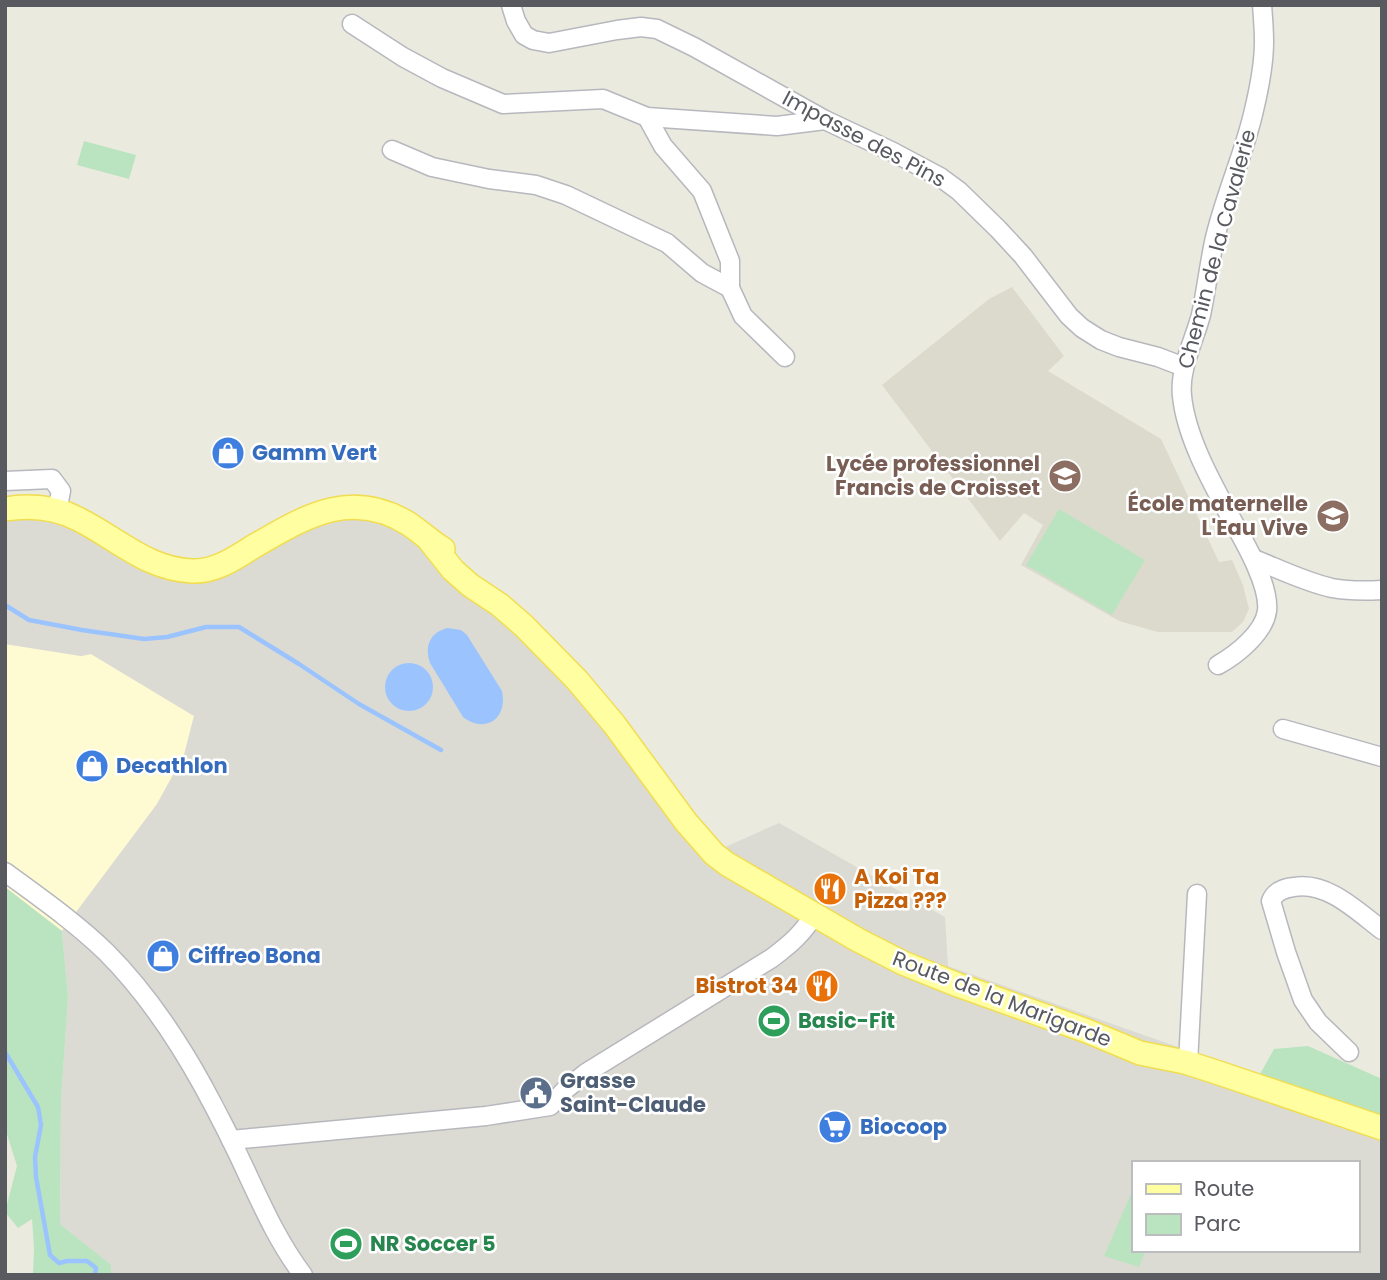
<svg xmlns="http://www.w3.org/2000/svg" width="1387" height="1280" font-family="Poppins,sans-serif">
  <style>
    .commercial { fill: #fefad1 }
    .industrial { fill: #dcdbd3; fill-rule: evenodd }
    .education { fill: #dbdacd }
    .green { fill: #bae4c0 }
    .water { fill: #9bc4ff }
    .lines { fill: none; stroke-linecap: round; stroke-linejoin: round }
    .stream { stroke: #9bc4ff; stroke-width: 4.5 }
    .minor-casing { stroke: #b7b8be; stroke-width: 21 }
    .major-casing { stroke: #f1dd51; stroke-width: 26 }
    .minor { stroke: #fff; stroke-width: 18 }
    .major { stroke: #fffea0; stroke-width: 23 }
    .labels { text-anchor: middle; stroke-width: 5; stroke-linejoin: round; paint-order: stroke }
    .street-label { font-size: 21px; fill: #585a60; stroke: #fff }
    .shop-label { font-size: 21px; font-weight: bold; fill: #366cbe; stroke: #fff; text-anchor: start }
    .education-label { font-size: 21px; font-weight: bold; fill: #785e54; stroke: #fff; text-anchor: end }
    .food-label { font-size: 21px; font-weight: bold; fill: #c56008; stroke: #fff; text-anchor: start }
    .leisure-label { font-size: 21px; font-weight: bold; fill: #27864d; stroke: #fff; text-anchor: start }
    .service-label { font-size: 21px; font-weight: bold; fill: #4e5e75; stroke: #fff; text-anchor: start }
  </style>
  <rect width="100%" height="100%" fill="#ebeadf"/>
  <polygon class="commercial" points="5,644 81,656 91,654 194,716 184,755 157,804 62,931 5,887"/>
  <path class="industrial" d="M45,507L194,570L343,508L421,526L571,681L714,852L779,823L945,917L948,966L1226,1064L1382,1127V1275H111L110,1265L60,1224L61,1102L68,997L62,931L157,804L184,755L194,716L91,654L81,656L5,644V510ZM1133,1163H1357V1250H1133Z"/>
  <polygon class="education" points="1012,287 1064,356 1048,371 1161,439 1219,562 1232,560 1243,585 1249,609 1243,622 1232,632 1158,632 1119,621 1021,565 1043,525 1024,513 1000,541 882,385 989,299"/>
  <g class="green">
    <polygon points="84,141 136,155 129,179 77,165"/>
    <polygon points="1059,509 1145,560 1112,615 1026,565"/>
    <polygon points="5,887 62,931 68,997 61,1102 60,1224 111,1265 111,1275 33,1275 34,1248 32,1219 18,1228 5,1212 17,1166 5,1128"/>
    <polygon points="1308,1046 1382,1079 1382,1119 1259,1076 1274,1049"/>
    <polygon points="1133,1189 1133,1250 1146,1250 1139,1267 1104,1256"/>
  </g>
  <g class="water">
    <path d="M448,628L461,630L467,635L502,691C508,719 485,734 463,717L430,663C424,646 430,632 448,628Z"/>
    <circle cx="409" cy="687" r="24"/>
  </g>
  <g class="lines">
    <g class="stream">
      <polyline points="5,605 29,620 82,630 144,639 167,637 206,627 239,627 299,664 359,704 441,750"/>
      <polyline points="5,1052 38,1107 41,1125 35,1157 36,1177 50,1255 59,1263 67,1261 87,1261 96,1268 95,1275"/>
    </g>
    <defs>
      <g id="minor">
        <polyline points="511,5 516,21 524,35 533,40 549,43 617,30 641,27 657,29 694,47 825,120 893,152 940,177 959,191 998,229 1023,256 1069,316 1082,328 1101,340 1119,347 1158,357 1184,367"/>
        <polyline points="352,24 403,57 442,78 503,104 603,99 647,117 777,126 825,120"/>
        <polyline points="392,150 432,167 489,179 536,185 566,195 667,243 702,273 730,288 730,261 702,191 663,146 647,117"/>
        <polyline points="730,288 743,316 785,357"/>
        <polyline points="5,481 52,479 61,491 57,511"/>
        <path d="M1254,559C1279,569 1305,582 1332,588C1348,591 1365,591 1382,590"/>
        <path d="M1218,665C1236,655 1264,633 1267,611C1270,585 1244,541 1231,518C1212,483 1186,437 1182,396C1179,369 1194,341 1201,315C1206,291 1209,266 1214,242C1224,197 1244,155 1254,110C1259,89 1264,64 1264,42C1264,30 1263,17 1262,5"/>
        <polyline points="1283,729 1382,757"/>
        <path d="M5,872C39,897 75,922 106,952C145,991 176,1037 203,1086C220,1117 236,1149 251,1182C266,1214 281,1246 303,1275"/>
        <path d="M1349,1052L1318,1022L1303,1000L1286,952L1271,901C1275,891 1284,888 1294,887C1327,881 1357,911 1382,930"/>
        <polyline points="1188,1063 1197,894"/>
        <path d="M231,1140L486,1116L550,1106L566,1089L586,1073L772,958C789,945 804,933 814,914"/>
      </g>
      <g id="major">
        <path d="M5,509C30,505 55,507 78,519C117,538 146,569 192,571C214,572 234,559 251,548C303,518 350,487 409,524C421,532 431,542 443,549"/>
        <polyline points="430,541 453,570 470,585 500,605 524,626 577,680 614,724 686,822 714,854 727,864 858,940 903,963 958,985 1087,1031 1140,1053 1185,1062 1216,1072 1382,1128"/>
      </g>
    </defs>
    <use href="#minor" class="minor-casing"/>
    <use href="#major" class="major-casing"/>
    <use href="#minor" class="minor"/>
    <use href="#major" class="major"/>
  </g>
  <defs>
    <symbol id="shop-disc" viewBox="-11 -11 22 22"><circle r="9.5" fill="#3f7fe0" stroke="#fff"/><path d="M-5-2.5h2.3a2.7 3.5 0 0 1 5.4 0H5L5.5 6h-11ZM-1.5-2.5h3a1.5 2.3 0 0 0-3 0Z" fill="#fff"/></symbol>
    <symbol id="school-disc" viewBox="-11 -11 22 22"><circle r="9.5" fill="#8d6e63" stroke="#fff"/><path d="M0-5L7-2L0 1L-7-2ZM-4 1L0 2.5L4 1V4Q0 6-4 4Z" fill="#fff"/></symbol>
    <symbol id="restaurant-disc" viewBox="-11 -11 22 22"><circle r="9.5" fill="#e8710a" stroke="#fff"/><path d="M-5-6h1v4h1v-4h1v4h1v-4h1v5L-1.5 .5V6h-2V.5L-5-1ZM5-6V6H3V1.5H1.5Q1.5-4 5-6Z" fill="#fff"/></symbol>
    <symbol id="stadium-disc" viewBox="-11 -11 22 22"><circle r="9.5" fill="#2e9e5b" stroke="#fff"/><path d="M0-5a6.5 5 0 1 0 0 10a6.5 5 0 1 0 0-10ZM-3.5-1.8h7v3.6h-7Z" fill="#fff"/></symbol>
    <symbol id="civic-disc" viewBox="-11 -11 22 22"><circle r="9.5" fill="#5c6f8a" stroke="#fff"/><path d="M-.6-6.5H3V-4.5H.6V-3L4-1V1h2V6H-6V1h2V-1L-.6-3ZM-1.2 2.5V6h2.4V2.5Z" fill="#fff"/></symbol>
    <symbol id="supermarket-disc" viewBox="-11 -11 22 22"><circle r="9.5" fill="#3f7fe0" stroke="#fff"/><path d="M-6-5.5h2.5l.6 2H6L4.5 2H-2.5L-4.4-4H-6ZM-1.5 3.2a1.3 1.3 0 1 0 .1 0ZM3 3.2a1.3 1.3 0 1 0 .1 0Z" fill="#fff"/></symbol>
  </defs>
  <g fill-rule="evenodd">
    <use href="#shop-disc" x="209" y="434" width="38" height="38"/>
    <use href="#school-disc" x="1046" y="457" width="38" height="38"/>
    <use href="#school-disc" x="1314" y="497" width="38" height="38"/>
    <use href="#shop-disc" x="73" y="747" width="38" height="38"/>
    <use href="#restaurant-disc" x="811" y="870" width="38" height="38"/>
    <use href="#shop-disc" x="144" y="937" width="38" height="38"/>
    <use href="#restaurant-disc" x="803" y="967" width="38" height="38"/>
    <use href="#stadium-disc" x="755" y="1002" width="38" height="38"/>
    <use href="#civic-disc" x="517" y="1074" width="38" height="38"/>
    <use href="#supermarket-disc" x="816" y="1108" width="38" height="38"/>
    <use href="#stadium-disc" x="327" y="1225" width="38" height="38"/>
  </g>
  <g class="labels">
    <g class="street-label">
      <text transform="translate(864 139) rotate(28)" y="7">Impasse des Pins</text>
      <text transform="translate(1217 249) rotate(-75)" y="7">Chemin de la Cavalerie</text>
      <text transform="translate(1002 999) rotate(21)" y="7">Route de la Marigarde</text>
    </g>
    <g class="shop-label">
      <text x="252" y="460">Gamm Vert</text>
      <text x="116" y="773">Decathlon</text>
      <text x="188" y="963">Ciffreo Bona</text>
      <text x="860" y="1134">Biocoop</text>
    </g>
    <g class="education-label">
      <text x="1040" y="471">Lycée professionnel<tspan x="1040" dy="24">Francis de Croisset</tspan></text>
      <text x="1308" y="511">École maternelle<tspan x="1308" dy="24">L'Eau Vive</tspan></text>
    </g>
    <g class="food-label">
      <text x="854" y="884">A Koi Ta<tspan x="854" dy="24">Pizza ???</tspan></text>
      <text x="798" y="993" text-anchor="end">Bistrot 34</text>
    </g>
    <g class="leisure-label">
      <text x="798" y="1028">Basic-Fit</text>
      <text x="370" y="1251">NR Soccer 5</text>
    </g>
    <g class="service-label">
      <text x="560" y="1088">Grasse<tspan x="560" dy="24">Saint-Claude</tspan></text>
    </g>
  </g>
  <rect width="1387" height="1280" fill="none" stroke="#585a60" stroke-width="14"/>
  <rect x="1132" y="1161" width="228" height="91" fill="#ffffff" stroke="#bcbdbf" stroke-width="2"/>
  <rect x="1146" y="1184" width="35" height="10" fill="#fffea0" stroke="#bcbdbf" stroke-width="2"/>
  <text x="1194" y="1196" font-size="21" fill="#585a60">Route</text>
  <rect x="1146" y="1214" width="35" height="21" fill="#bae4c0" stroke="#bcbdbf" stroke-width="2"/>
  <text x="1194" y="1231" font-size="21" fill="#585a60">Parc</text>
</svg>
